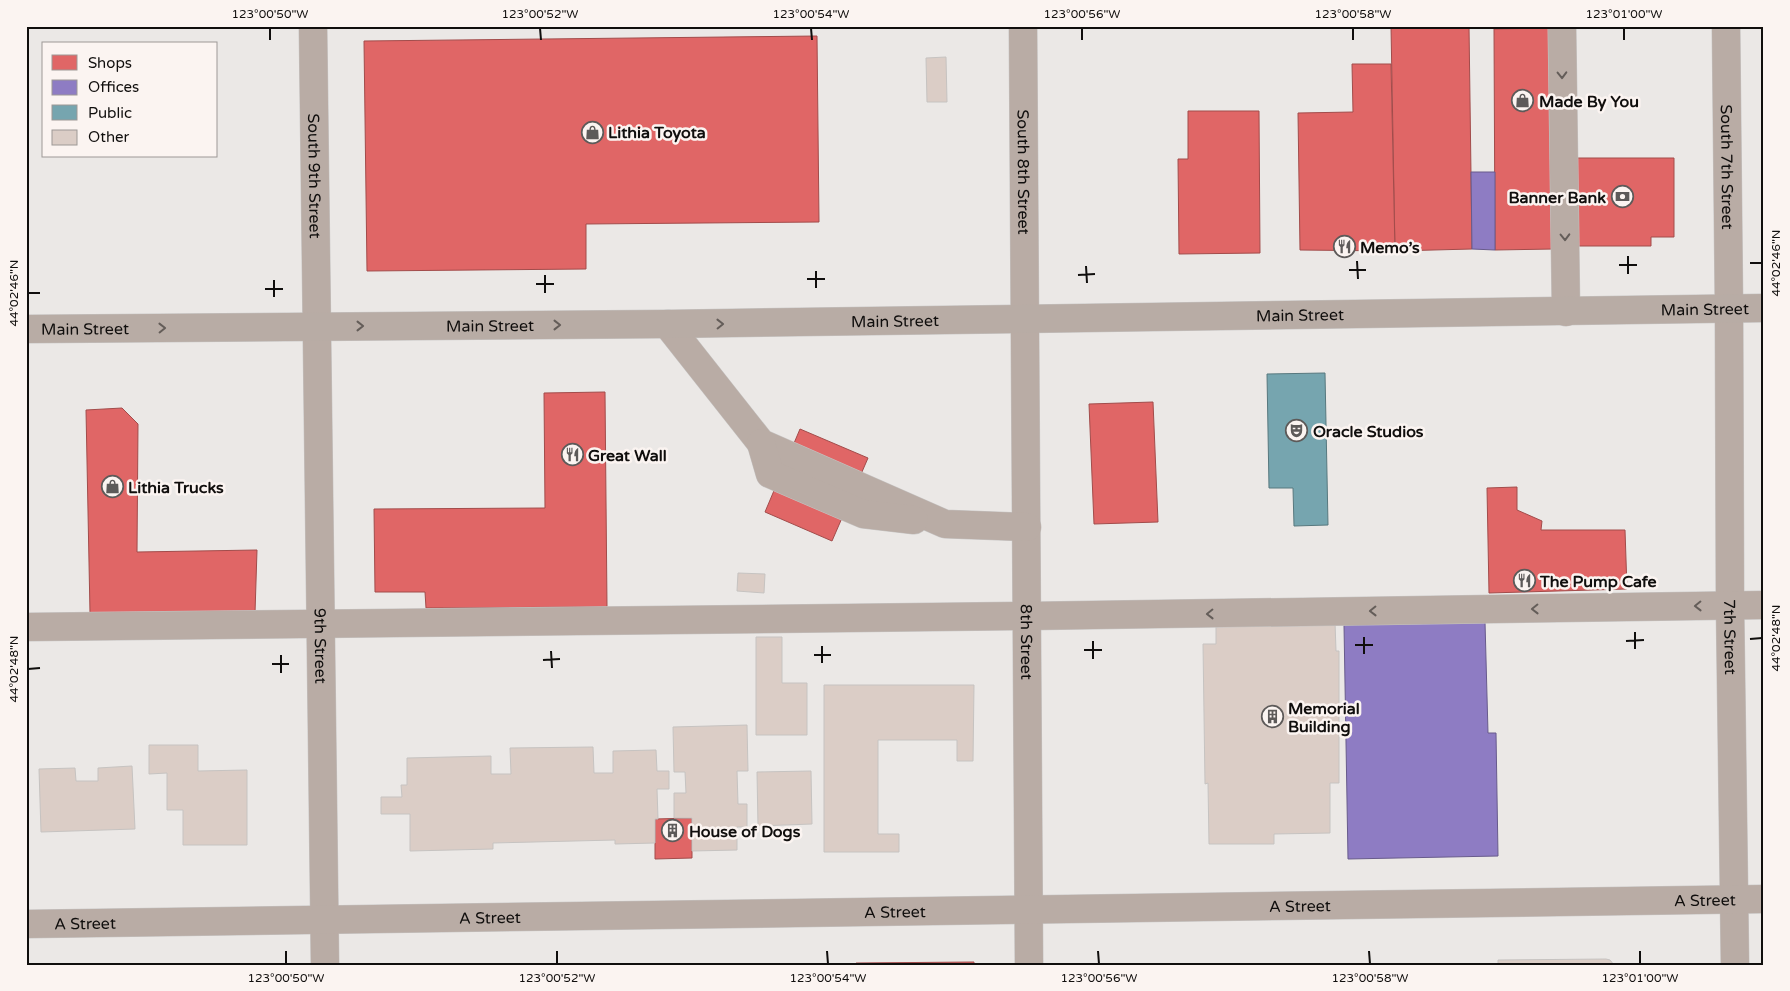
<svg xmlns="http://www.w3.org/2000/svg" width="1790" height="991" font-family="'Varela Round',sans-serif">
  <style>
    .shops { fill: #e06666; stroke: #a24c4b }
    .offices { fill: #8e7cc3; stroke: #685b8c }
    .public { fill: #76a5af; stroke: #57787e }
    .building { fill: #dbcdc6; stroke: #c6c3c1 }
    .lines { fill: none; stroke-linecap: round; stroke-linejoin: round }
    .minor-casing { stroke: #c7c5c4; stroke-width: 29 }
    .major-casing { stroke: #c7c5c4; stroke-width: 29 }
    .minor { stroke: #b9aca5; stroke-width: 28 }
    .major { stroke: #b8aca5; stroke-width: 28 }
    .oneway { stroke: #645d59 }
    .ticks { fill: none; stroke: #100e0d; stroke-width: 2 }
    .labels { text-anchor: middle; stroke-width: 5; stroke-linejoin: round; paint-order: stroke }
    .poi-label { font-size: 16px; font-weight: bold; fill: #100e0d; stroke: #fbf4f1; text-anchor: start }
    .street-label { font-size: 16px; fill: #100e0d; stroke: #fbf4f1 }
    .neatline { fill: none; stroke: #100e0d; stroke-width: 2 }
    .ticks-label { font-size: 12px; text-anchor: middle; fill: #100e0d }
  </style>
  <rect width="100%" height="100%" fill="#ebe8e6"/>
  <g class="shops">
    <polygon points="1391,26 1469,26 1472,249 1395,251"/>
    <polygon points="1551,28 1554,249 1495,250 1494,29"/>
    <polygon points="817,36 819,222 586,224 586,269 367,271 364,41"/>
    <polygon points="1352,64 1391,64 1395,251 1300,250 1298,113 1353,112"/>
    <polygon points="1188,111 1259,111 1260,253 1179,254 1178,159 1188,159"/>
    <polygon points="1570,158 1674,158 1674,237 1651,237 1651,246 1570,246"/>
    <polygon points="605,392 607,607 426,608 425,592 375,592 374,509 545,508 544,393"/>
    <polygon points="1153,402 1158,522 1094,524 1089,404"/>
    <polygon points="122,408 138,424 137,552 257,550 255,613 90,613 86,410"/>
    <polygon points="800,429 868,458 832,541 765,512"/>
    <polygon points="1517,487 1517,510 1542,521 1541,530 1625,530 1627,589 1489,593 1487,488"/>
    <polygon points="692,818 692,858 655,859 655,819"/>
    <polygon points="974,962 974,965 856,965 856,963"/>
  </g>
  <g class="offices">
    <polygon points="1471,172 1495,172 1495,250 1472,249"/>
    <polygon points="1485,622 1488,733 1496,733 1498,856 1348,859 1344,625"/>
  </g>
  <polygon class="public" points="1325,373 1328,525 1294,526 1293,488 1269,488 1267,374"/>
  <g class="building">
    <polygon points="946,57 947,102 927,102 926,58"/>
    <polygon points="738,573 765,574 764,593 737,591"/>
    <polygon points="1335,622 1336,651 1339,651 1339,783 1330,783 1330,833 1274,834 1274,844 1209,844 1208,783 1205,784 1203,644 1216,644 1216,626"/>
    <polygon points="756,637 782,637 782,683 807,683 807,735 756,735"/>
    <polygon points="824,685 974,685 973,761 957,761 957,740 878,740 878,834 899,834 899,852 824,852"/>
    <polygon points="747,725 748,771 737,771 738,804 747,804 747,827 737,827 737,850 692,851 692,818 674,818 674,793 686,793 685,772 674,772 673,727"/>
    <polygon points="149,745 198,745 198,771 247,770 247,845 183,845 183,810 167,810 167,773 149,774"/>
    <polygon points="593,747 594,773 613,773 613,751 656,750 657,771 669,771 669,789 657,789 658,819 655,819 655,843 615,844 615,840 493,843 493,849 410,851 410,814 381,814 381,797 402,797 401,785 407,785 407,758 491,756 491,774 511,774 510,748"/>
    <polygon points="132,766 135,829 41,832 39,769 75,768 76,781 98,781 98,768"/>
    <polygon points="811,771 812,824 758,826 757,772"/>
    <polygon points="1606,959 1610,960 1614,965 1498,965 1498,960"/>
  </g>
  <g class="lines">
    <defs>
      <g id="minor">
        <path id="s1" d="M313,26L325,965"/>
        <path id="s2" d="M1023,26L1029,965"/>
        <polyline points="1562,26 1566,312"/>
        <path id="s3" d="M1726,26L1729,309L1730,605L1735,965"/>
        <polyline points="667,324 761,443 945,524 1027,527"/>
        <polyline points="761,443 770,474 863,514 914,520"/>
        <polyline points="26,627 1028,616 1764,605"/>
        <path id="s4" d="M26,924L1764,899"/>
      </g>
      <g id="major">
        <path id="s5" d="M26,329L667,324L1764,308"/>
      </g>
    </defs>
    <use href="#minor" class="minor-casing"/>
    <use href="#major" class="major-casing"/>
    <use href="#minor" class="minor"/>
    <use href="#major" class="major"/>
  </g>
  <defs><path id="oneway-chevron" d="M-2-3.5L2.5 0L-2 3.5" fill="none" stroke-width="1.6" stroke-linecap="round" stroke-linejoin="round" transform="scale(1.25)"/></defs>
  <g class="oneway">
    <use href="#oneway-chevron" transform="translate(1562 75) rotate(89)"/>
    <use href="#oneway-chevron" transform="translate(1565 237) rotate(89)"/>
    <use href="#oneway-chevron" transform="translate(720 324) rotate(-1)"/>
    <use href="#oneway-chevron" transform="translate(557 325)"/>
    <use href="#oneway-chevron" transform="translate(360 326)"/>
    <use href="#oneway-chevron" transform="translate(162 328) rotate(-1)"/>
    <use href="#oneway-chevron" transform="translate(1698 606) rotate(179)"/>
    <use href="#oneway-chevron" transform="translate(1535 609) rotate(179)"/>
    <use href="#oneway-chevron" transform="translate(1373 611) rotate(179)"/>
    <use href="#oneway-chevron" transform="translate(1210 614) rotate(179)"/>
  </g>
  <path class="ticks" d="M270,28V40M540,28L541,40M811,28L812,40M1082,28V40M1353,28V40M1624,28V40M1628,256V274M1357,261L1358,279M1750,263H1762M1619,265H1637M1086,266L1087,283M1349,270H1366M816,271V288M545,275V293M1078,275L1095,274M807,279H825M274,280V297M536,284H554M265,289H283M28,293H40M1635,632V649M1364,637V654M1750,639L1762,638M1093,641V659M1626,641L1644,640M1355,645H1373M822,646V663M1084,650H1102M551,651L552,668M281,655V673M814,655H831M543,660L560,659M272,664H289M28,669L40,668M286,951V964M557,951V964M827,951L828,964M1098,951L1099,964M1369,951L1370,964M1640,951V964"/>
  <defs>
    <symbol id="shop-ring" viewBox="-11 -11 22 22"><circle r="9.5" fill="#fbf4f1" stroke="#5d5a59" stroke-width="1.5"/><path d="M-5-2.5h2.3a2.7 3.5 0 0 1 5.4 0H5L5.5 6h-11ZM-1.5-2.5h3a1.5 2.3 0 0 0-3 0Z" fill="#5d5a59"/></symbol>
    <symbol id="bank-ring" viewBox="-11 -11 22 22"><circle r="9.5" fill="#fbf4f1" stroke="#5d5a59" stroke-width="1.5"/><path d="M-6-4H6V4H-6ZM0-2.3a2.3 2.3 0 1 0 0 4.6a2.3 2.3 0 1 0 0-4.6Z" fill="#5d5a59"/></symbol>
    <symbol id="restaurant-ring" viewBox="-11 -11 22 22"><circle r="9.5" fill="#fbf4f1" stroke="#5d5a59" stroke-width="1.5"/><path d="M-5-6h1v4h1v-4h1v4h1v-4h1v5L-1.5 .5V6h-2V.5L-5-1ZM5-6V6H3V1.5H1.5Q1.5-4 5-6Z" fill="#5d5a59"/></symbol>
    <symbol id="theatre-ring" viewBox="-11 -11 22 22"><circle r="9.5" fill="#fbf4f1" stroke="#5d5a59" stroke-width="1.5"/><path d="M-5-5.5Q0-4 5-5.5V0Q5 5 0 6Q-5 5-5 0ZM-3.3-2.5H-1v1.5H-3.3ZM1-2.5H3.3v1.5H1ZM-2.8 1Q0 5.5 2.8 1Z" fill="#5d5a59"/></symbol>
    <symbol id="building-ring" viewBox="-11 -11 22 22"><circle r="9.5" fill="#fbf4f1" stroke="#5d5a59" stroke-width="1.5"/><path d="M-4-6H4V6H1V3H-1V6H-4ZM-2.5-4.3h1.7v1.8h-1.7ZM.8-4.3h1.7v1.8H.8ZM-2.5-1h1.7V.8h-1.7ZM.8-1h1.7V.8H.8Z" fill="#5d5a59"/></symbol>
  </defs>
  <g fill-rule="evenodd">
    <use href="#shop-ring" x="1510" y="88" width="25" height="25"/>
    <use href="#shop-ring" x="580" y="120" width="25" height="25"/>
    <use href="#bank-ring" x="1610" y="184" width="25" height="25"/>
    <use href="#restaurant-ring" x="1332" y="234" width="25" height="25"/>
    <use href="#theatre-ring" x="1284" y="418" width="25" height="25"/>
    <use href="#restaurant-ring" x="560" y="442" width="25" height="25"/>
    <use href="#shop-ring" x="100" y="474" width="25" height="25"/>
    <use href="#restaurant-ring" x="1512" y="568" width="25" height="25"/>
    <use href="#building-ring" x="1260" y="704" width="25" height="25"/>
    <use href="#building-ring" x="660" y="818" width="25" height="25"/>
  </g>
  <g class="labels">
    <g class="poi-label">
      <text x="1539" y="107">Made By You</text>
      <text x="608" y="138">Lithia Toyota</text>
      <text x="1606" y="203" text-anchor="end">Banner Bank</text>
      <text x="1360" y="253">Memo’s</text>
      <text x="1313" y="437">Oracle Studios</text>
      <text x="588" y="461">Great Wall</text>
      <text x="128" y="493">Lithia Trucks</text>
      <text x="1540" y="587">The Pump Cafe</text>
      <text x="1288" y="714">Memorial<tspan x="1288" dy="18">Building</tspan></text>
      <text x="689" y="837">House of Dogs</text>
    </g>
    <g class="street-label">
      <text dy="6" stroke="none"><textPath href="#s3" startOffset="141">South 7th Street</textPath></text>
      <text dy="6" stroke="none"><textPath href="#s2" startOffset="146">South 8th Street</textPath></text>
      <text dy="6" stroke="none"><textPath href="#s1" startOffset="150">South 9th Street</textPath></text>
      <text dy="6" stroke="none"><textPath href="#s5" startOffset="1679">Main Street</textPath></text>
      <text dy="6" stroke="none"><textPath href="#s5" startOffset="1274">Main Street</textPath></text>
      <text dy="6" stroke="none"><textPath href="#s5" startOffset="869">Main Street</textPath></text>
      <text dy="6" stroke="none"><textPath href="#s5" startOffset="464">Main Street</textPath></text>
      <text dy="6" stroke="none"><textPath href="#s5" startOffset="59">Main Street</textPath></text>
      <text dy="6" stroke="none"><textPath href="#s3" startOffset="611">7th Street</textPath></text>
      <text dy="6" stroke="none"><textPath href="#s2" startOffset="616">8th Street</textPath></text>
      <text dy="6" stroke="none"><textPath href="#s1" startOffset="620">9th Street</textPath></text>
      <text dy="6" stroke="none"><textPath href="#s4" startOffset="1679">A Street</textPath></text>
      <text dy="6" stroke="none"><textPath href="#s4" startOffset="1274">A Street</textPath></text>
      <text dy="6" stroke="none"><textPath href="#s4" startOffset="869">A Street</textPath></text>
      <text dy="6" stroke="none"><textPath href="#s4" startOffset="464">A Street</textPath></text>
      <text dy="6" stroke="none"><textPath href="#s4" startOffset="59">A Street</textPath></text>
    </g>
  </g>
  <rect width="1790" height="991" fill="none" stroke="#fbf4f1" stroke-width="55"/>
  <rect x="42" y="42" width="175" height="115" fill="#fbf4f1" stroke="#9d9896"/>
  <rect x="52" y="55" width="25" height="15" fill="#e06666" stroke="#9d9896"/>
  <text x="88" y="68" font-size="15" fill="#100e0d">Shops</text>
  <rect x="52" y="80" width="25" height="15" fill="#8e7cc3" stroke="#9d9896"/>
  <text x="88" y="92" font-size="15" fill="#100e0d">Offices</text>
  <rect x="52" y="105" width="25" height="15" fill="#76a5af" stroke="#9d9896"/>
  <text x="88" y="118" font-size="15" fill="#100e0d">Public</text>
  <rect x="52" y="130" width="25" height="15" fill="#dbcdc6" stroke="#9d9896"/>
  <text x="88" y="142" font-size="15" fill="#100e0d">Other</text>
  <rect x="28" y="28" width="1734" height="936" class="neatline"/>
  <g class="ticks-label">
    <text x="270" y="18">123°00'50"W</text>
    <text x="540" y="18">123°00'52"W</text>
    <text x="811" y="18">123°00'54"W</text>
    <text x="1082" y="18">123°00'56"W</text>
    <text x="1353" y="18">123°00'58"W</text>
    <text x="1624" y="18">123°01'00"W</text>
    <text transform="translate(1776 263) rotate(-90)" y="4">44°02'46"N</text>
    <text transform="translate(14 293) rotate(-90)" y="4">44°02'46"N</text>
    <text transform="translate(1776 638) rotate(-90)" y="4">44°02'48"N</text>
    <text transform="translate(14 669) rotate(-90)" y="4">44°02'48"N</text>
    <text x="286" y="982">123°00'50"W</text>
    <text x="557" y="982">123°00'52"W</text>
    <text x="828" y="982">123°00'54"W</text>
    <text x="1099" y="982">123°00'56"W</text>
    <text x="1370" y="982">123°00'58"W</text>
    <text x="1640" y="982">123°01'00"W</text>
  </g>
</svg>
